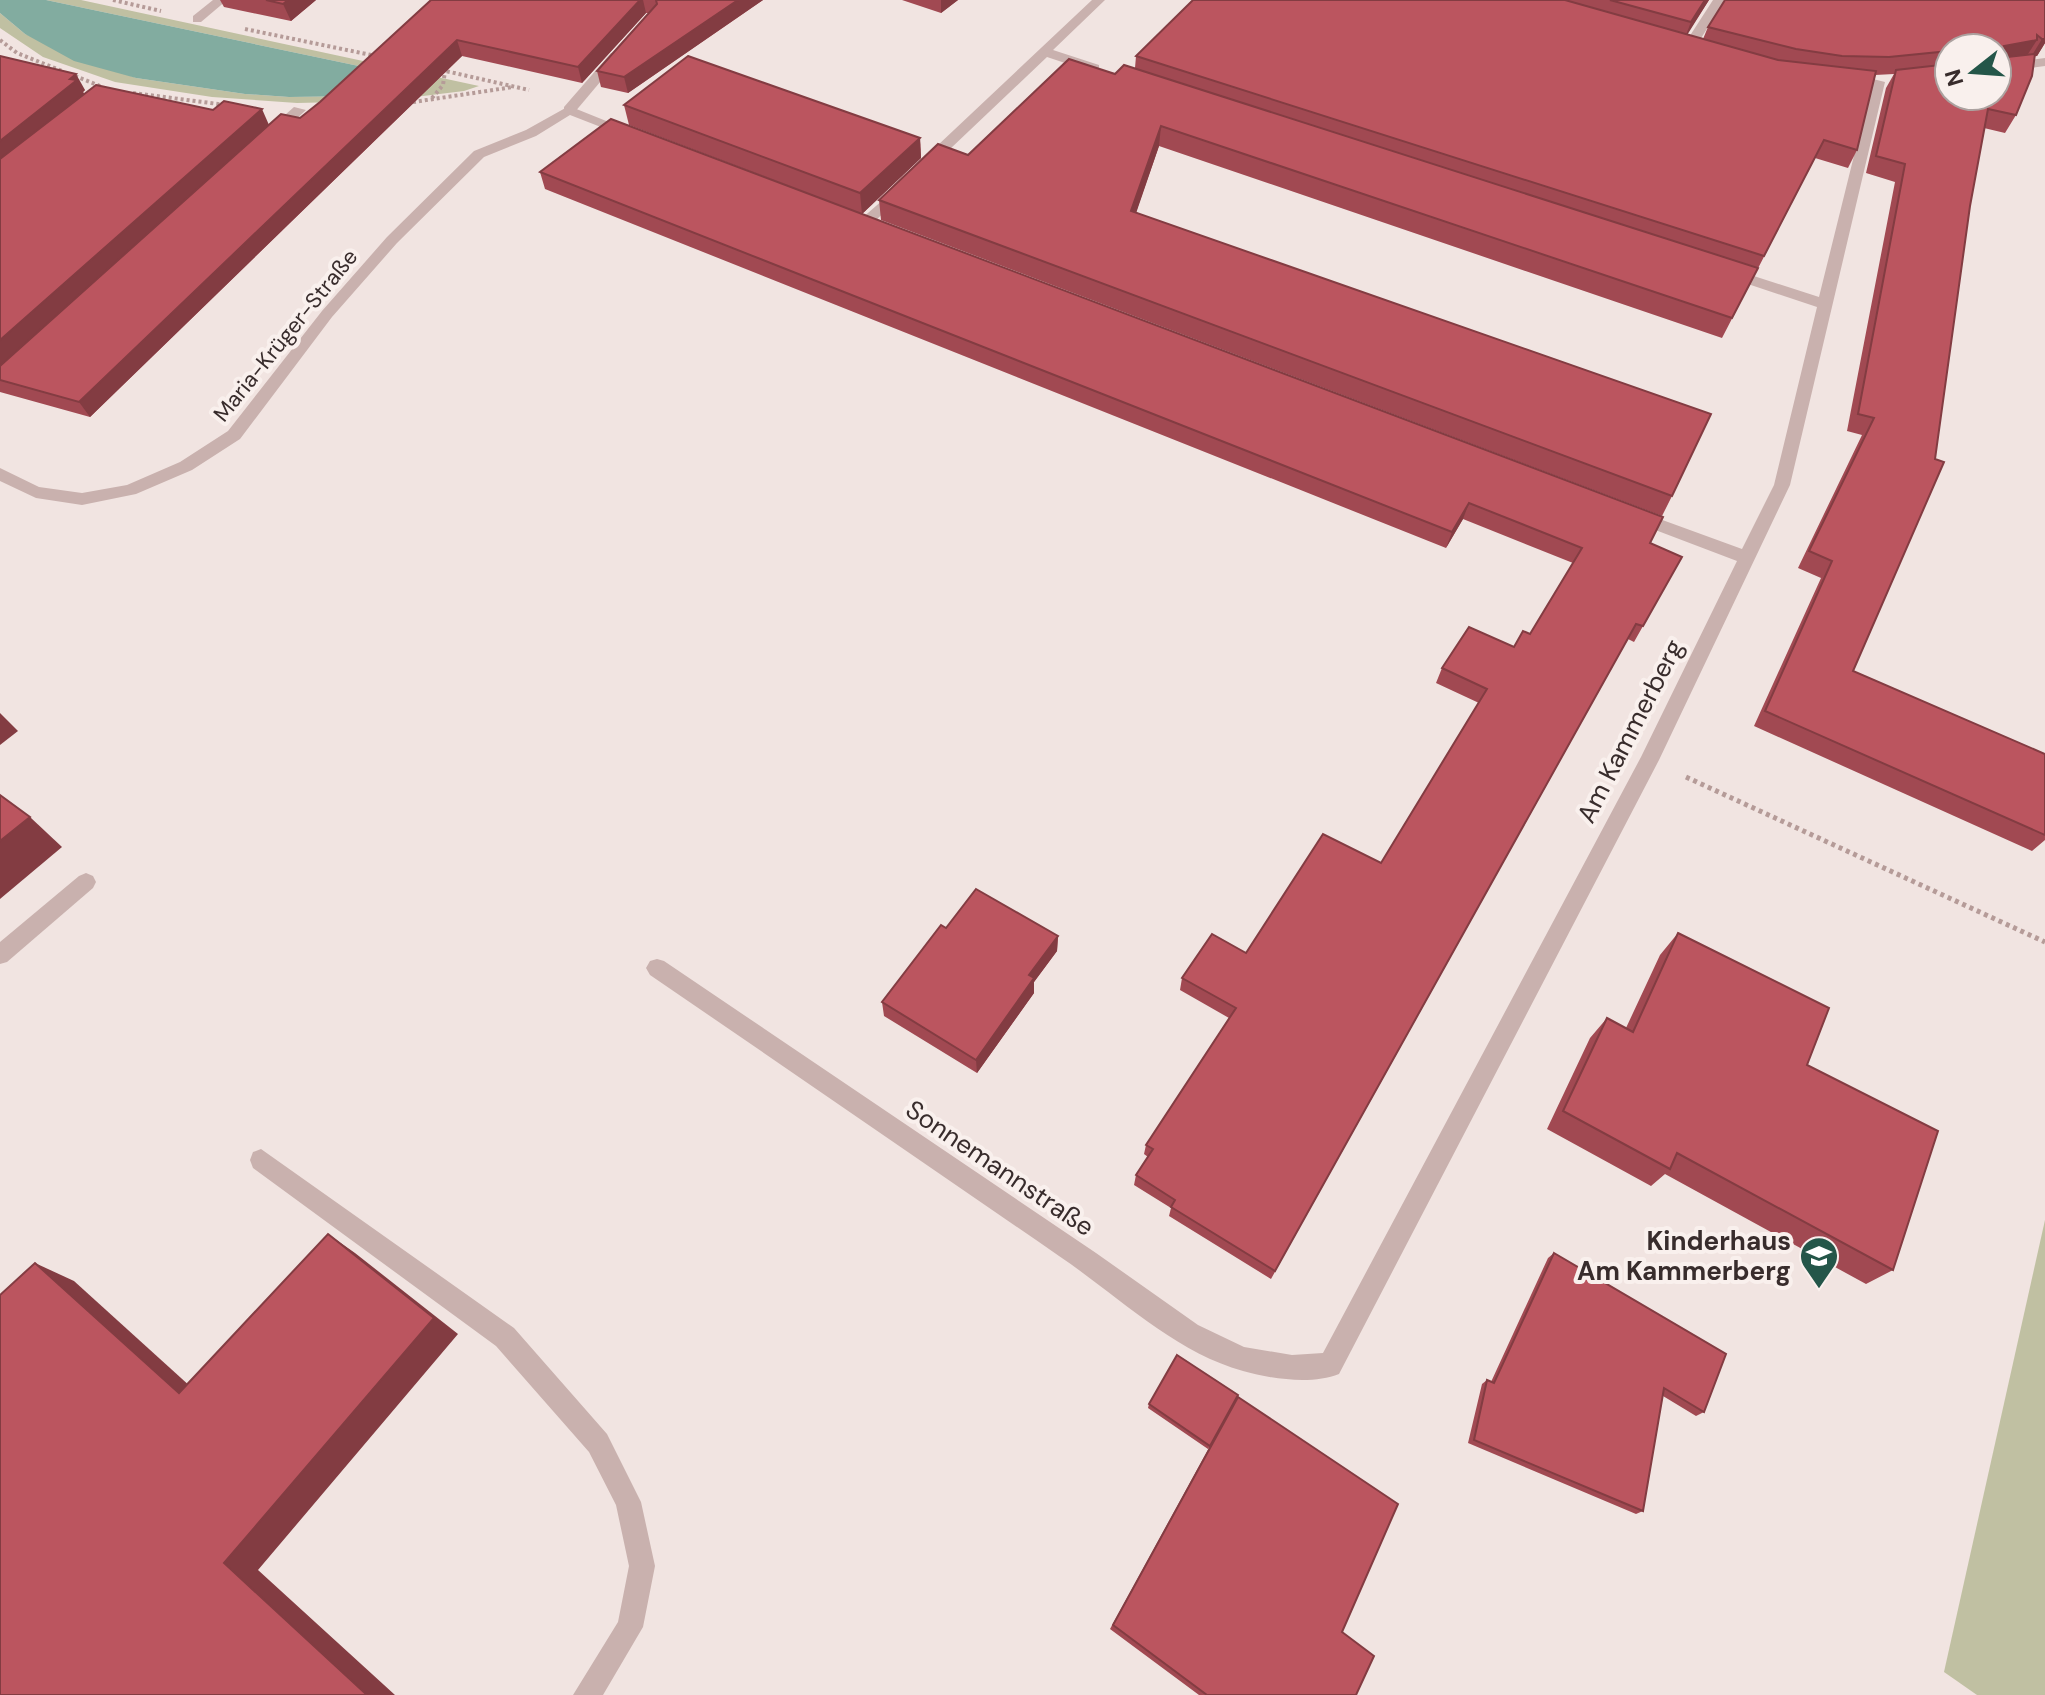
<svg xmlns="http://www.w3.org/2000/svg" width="2045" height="1695" font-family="'DM Sans',sans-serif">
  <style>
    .green { fill: #c0c0a2 }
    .water { fill: #82aca0 }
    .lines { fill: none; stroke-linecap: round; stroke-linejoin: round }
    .path-far1 { stroke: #b59b98; stroke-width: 4; stroke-dasharray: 3 3; stroke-linecap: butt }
    .path { stroke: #b59b98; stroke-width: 5; stroke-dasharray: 4 4; stroke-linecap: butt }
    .lane { fill: #c9b1ae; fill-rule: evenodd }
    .street { fill: #c9b1ae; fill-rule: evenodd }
    .wall { fill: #a14952; fill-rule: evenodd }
    .shaded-wall { fill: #833c42 }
    .building { fill: #bb555f; stroke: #833c42; stroke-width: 2 }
    .labels { text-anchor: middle; stroke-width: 8; stroke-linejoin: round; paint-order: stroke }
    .far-street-label { font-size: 22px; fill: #382c2c; stroke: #f9f0ed }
    .street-label { font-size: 26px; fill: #382c2c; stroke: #f9f0ed }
    .poi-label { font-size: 26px; font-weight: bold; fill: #382c2c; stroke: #f9f0ed; text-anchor: end }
  </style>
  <rect width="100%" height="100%" fill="#f1e4e1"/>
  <g class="green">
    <polygon points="46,0 81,0 479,86 464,91 382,101 297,103 212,97 115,82 43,57 0,28 0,13 25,34 136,78 245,94 289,97 361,96 392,73"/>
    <polygon points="2045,1220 2045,1695 1977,1695 1944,1672"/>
  </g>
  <polygon class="water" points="0,0 46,0 392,73 361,96 289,97 245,94 136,78 74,61 25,34 0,13"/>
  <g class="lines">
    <g class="path-far1">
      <polyline points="113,0 161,11"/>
      <polyline points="245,29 376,56"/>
      <polyline points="0,40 17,53 62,71"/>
      <polyline points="441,70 529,90"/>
      <polyline points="75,76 100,86"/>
      <polyline points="133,93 226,105"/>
      <polyline points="432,98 443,85 445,71"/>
      <polyline points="407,103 513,87"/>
    </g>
    <polyline class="path" points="1686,777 2045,942"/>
    <g class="lane">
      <polygon points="213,0 227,0 201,22 193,22 193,16"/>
      <polygon points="611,53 622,56 574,113 564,113 564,107"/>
      <polygon points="294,107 306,110 277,137 267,137 267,131"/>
      <polygon points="86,873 93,876 96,882 93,888 7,962 0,964 0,942 79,876"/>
      <polygon points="261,1149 514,1328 607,1434 641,1502 655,1566 643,1627 603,1695 573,1695 618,1622 629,1566 616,1505 589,1452 496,1346 253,1168 250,1160 253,1152"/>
    </g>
    <g class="street">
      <polygon points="1092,0 1105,0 1053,50 1099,65 1099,71 1089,71 1047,57 930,168 920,168 920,162"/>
      <polygon points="1713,0 1725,0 1693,51 1683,51 1682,48"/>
      <polygon points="2045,58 2045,66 1997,72 1997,64"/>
      <path d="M1873,79L1885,82L1790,485L1659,760L1339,1374C1312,1385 1271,1379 1243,1371C1174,1352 1117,1295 1059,1256C923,1162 786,1068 650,975L646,968L650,961L657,959L664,961L1096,1253L1198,1325L1244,1347L1292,1355L1323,1353L1641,757L1737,561L1629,520L1626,516L1635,510L1742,549L1774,485L1817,307L1721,275L1719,272L1726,267L1819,297Z"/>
      <polygon points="569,106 636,133 624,136 570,115 536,136 484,157 397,243 332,317 240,439 192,470 136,494 82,505 36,498 0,481 0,468 39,487 82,493 127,485 180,462 228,431 322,311 387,237 474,151 526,130"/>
      <polygon points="899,186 904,187 904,193 871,225 861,225 861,219"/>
    </g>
  </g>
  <g class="wall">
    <polygon points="220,0 316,0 291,21 224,7"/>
    <polygon points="431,0 763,0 628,93 601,87 597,71 649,13 646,13 582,83 462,56 90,417 0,392 0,56 85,90 83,92 84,94 269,125 300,118 320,102"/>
    <polygon points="902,0 958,0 941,13"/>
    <path d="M1193,0H1709L1687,34L1703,39L1708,27L2045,0V43L2037,56H2035L2016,115L2005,133L1984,128L1853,671L2045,754V840L2032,851L1754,726L1821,578L1798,568L1862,435L1847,431L1895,182L1866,173L1886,88L1894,74L1875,75L1857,150L1848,168L1815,158L1722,338L1159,146L1136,212L1672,496L1662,516L881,220L879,200L968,155L1115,74L1135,68L1136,56ZM1949,48H1997L1949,96Z"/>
    <polygon points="624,105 920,138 921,158 862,214 629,125"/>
    <polygon points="540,172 1650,543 1682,557 1634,642 1628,639 1271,1279 1169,1216 1171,1208 1134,1185 1136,1175 1148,1157 1144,1154 1146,1145 1229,1018 1180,990 1182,978 1246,953 1381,863 1479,703 1436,683 1442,668 1514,647 1530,634 1573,563 1463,519 1446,548 545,189"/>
    <polygon points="946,928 1058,936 1057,951 1034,982 1034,993 977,1073 884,1016 882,1002"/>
    <polygon points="1678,933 1807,1065 1893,1270 1866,1284 1665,1174 1651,1186 1547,1129 1590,1038 1607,1018 1626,1028 1660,955"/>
    <polygon points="1554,1253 1704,1412 1696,1416 1663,1396 1643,1511 1636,1514 1468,1443 1482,1384 1487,1380 1491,1382 1548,1258"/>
    <polygon points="1149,1404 1232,1406 1342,1632 1356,1695 1199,1695 1110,1629 1210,1446 1208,1449 1148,1408"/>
  </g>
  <g class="shaded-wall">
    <polygon points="288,0 316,0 291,21 283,4"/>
    <polygon points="640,0 643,0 646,13 582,83 578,67"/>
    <polygon points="738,0 763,0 628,93 624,77"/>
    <polygon points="941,0 958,0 941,13"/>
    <polygon points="1705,0 1709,0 1684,40 1691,22"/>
    <polygon points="2042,39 2045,39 2045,43 2037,56 2031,57"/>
    <polygon points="457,40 462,56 90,417 79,402"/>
    <polygon points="2037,40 2026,57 1997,63 2004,46"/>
    <polygon points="76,74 85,90 83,92 86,96 0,165 0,141"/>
    <polygon points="262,109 269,125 0,366 0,340"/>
    <polygon points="1161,126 1159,146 1130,231 1131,211"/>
    <polygon points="920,138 921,158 862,214 860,193"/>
    <polygon points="1469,503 1463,519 1446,548 1452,532"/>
    <polygon points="0,713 18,731 0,745"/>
    <polygon points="30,817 62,847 0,899 0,841"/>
    <polygon points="1058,936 1057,951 1034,982 1034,993 977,1073 976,1060 1029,975"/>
    <polygon points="328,1234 355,1253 458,1334 258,1570 395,1695 367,1695 224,1563"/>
    <polygon points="35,1263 74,1281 213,1407 179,1393"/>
  </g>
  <g class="building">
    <polygon points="266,0 288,0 283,4"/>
    <polygon points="431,0 640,0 578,67 457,40 79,402 0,380 0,366 281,114 300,118 320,102"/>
    <polygon points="656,0 738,0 624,77 597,71 657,4"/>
    <polygon points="1193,0 1565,0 1778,60 1876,71 1857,150 1824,140 1764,256 1136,56"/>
    <polygon points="1610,0 1705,0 1691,22"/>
    <polygon points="1725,0 2045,0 2045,39 2042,39 2037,35 2037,40 2004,46 2008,57 2035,54 2032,76 2016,115 1988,109 1970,206 1935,459 1944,462 1853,671 2045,754 2045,835 1765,711 1832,561 1809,551 1874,418 1858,414 1905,164 1876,156 1896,70 1949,64 1949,96 1997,96 1997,48 1949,48 1949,51 1889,57 1842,56 1796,49 1708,27"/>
    <polygon points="0,56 76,74 70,79 77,80 0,141"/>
    <polygon points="688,56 920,138 860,193 624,105"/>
    <polygon points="1069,59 1115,74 1124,65 1758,268 1732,318 1161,126 1131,211 1711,414 1672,496 879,200 938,144 968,155"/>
    <polygon points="96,85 213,110 224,101 262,109 0,340 0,159"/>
    <polygon points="611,119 1663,517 1650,543 1682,557 1643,626 1636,624 1275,1271 1171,1207 1175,1200 1136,1175 1153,1149 1146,1145 1236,1008 1182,978 1212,934 1246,953 1323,834 1381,863 1487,689 1442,668 1469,627 1514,647 1523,631 1530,634 1582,548 1469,503 1452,532 540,172"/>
    <polygon points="0,795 30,817 0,841"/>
    <polygon points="976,889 1058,936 1029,975 1034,978 976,1060 882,1002 941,925 946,928"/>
    <polygon points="1678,933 1829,1008 1807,1065 1938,1131 1893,1270 1677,1153 1670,1169 1563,1111 1607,1018 1633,1032"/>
    <polygon points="328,1234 434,1318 224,1563 367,1695 0,1695 0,1295 35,1263 179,1393"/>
    <polygon points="1554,1253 1726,1354 1704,1412 1664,1388 1643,1511 1474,1440 1487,1380 1494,1383"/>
    <polygon points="1177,1355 1238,1395 1210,1446 1149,1404"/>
    <polygon points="1238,1397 1398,1504 1342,1632 1374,1656 1356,1695 1207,1695 1113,1625"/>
  </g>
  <defs>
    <symbol id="school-pin" viewBox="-11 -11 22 30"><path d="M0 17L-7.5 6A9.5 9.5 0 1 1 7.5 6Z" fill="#245649" stroke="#f9f0ed"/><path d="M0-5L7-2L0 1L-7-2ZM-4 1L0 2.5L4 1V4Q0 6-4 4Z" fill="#fff"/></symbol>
  </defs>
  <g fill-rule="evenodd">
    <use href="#school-pin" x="1797" y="1234" width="44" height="60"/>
  </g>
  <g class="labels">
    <g class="far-street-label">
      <text transform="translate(285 335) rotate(-51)" y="8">Maria-Krüger-Straße</text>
    </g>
    <g class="street-label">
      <text transform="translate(1630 731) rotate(-63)" y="9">Am Kammerberg</text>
      <text transform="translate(1000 1168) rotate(34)" y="9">Sonnemannstraße</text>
    </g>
    <g class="poi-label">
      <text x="1791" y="1250">Kinderhaus<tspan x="1791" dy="30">Am Kammerberg</tspan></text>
    </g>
  </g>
  <g transform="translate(1973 72) rotate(253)"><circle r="38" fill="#f9f0ed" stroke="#aca2a0" stroke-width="2"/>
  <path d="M0-6L14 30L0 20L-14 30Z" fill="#245649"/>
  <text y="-12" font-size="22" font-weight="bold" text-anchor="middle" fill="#382c2c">N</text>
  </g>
</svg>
